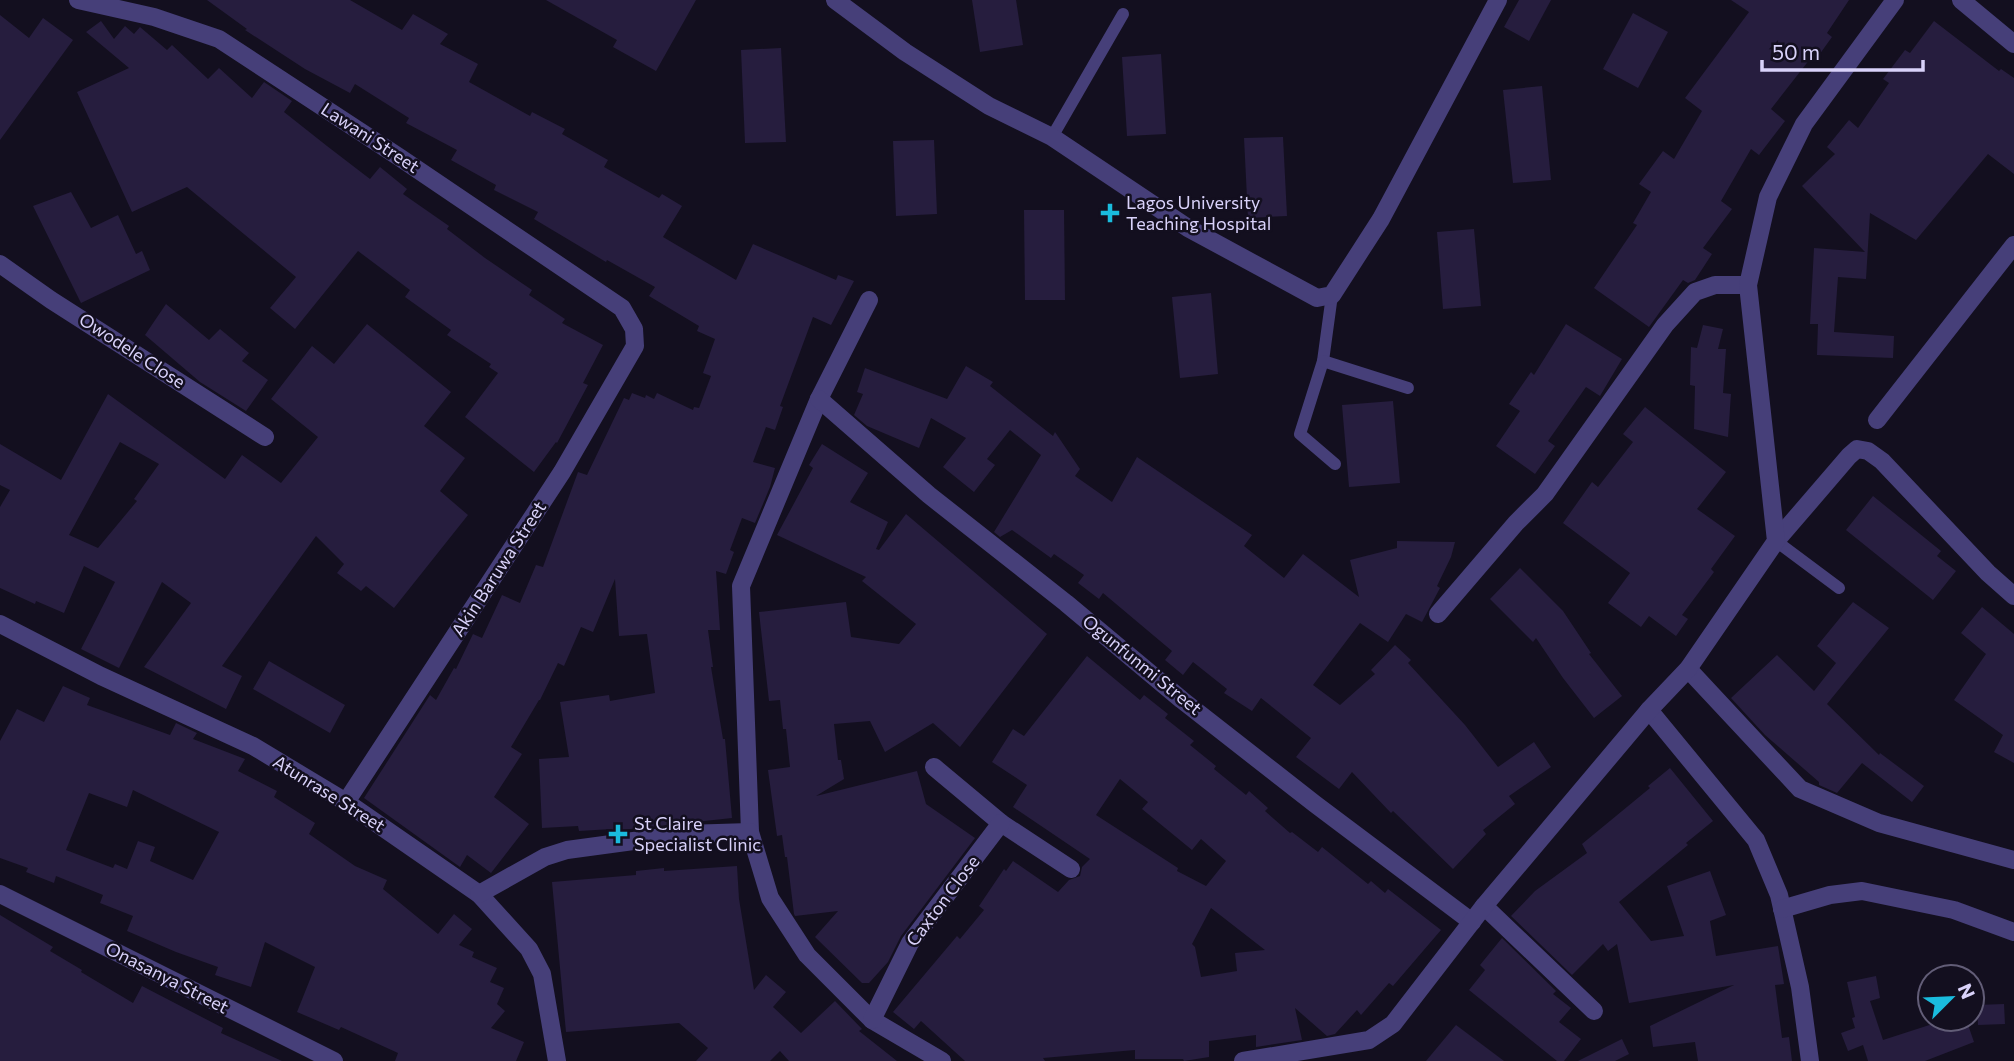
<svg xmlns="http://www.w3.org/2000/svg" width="2014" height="1061" font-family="Commissioner,sans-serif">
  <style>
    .building { fill: #261d3e; fill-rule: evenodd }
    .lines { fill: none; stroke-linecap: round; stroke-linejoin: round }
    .service { stroke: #463f79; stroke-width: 12 }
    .minor { stroke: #463f79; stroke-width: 18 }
    .poi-dot { fill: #1abcde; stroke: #130f1f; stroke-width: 2.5 }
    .labels { text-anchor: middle; stroke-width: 5; stroke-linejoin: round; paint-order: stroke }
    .street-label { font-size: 18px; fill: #d9d2fa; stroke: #130f1f }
    .poi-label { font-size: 18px; fill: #d9d2fa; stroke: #130f1f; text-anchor: start }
  </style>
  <rect width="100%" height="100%" fill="#130f1f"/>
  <g class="building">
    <polygon points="207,0 350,0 402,30 413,14 448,34 440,44 478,64 469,82 530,116 532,112 565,129 562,134 608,160 604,167 659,198 662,194 682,206 663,237 736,280 753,244 836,280 838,275 854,281 831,325 813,317 780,406 783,407 775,430 766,427 753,462 775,468 770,487 755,523 742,518 730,550 734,552 726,574 716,571 720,630 708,630 713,667 711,667 723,739 725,739 732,818 612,831 612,829 579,831 578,826 542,828 539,759 569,757 560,702 609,695 610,701 655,693 647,634 619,636 615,579 593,632 581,627 564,666 558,663 540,700 539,700 511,747 522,754 494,797 529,824 491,873 467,855 460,867 364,798 430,695 436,700 454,668 456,669 473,634 482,638 502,595 520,603 536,565 543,567 578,472 587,475 624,398 629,400 632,393 645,398 646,395 654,399 657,393 693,410 694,407 699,408 711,376 703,373 715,339 697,331 699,326 649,296 655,287 607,260 606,262 534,219 538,212 494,190 496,185 451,160 457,150 406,123 409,118 355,84 350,93 305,69 245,30 247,29"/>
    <polygon points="546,0 696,0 656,71 613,47 617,40"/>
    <polygon points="972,0 1016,0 1023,45 980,52"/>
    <polygon points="1519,0 1551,0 1529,41 1504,27"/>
    <polygon points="1731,0 1849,0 1827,33 1832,37 1814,62 1810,59 1771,109 1785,121 1759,155 1751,149 1721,201 1732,209 1703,248 1712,254 1695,280 1688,283 1683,280 1649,327 1594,288 1637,225 1633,223 1651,192 1639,184 1663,151 1674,159 1702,111 1685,98 1749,12"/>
    <polygon points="1633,13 1668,32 1638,88 1603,69"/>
    <polygon points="0,15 29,38 43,18 73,40 0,140"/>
    <polygon points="101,21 114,39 125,26 134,34 140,27 167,50 172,45 208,79 219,68 252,98 264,82 292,101 284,112 327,146 370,179 380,167 407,189 403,194 449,226 447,229 485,258 532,290 529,295 565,319 562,323 603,345 583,383 588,385 557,443 556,442 534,472 465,417 498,373 489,367 491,364 447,335 451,330 405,297 410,290 358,251 295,329 270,308 296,277 187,187 132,212 77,92 129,68 86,32"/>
    <polygon points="1934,21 1999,71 2001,69 2014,78 2014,174 1988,154 1916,240 1870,213 1866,279 1838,277 1834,332 1894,336 1893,358 1817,355 1818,324 1810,324 1814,248 1865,252 1802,186 1835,154 1827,147 1849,120 1858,128 1889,83 1883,79 1905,50 1910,53"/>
    <polygon points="781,48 786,142 745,143 741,50"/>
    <polygon points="1161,54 1166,134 1127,136 1122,57"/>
    <polygon points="1542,86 1551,180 1513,183 1503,90"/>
    <polygon points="1283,137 1287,216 1248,218 1244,138"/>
    <polygon points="934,140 937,214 896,216 893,141"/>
    <polygon points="71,192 91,228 118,215 136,254 142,251 150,270 81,303 33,206"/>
    <polygon points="1024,210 1064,210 1065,300 1025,300"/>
    <polygon points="1474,229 1481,306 1443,309 1437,232"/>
    <polygon points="1211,293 1218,374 1180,378 1172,297"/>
    <polygon points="166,304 209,340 220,329 249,353 242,361 268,380 246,411 200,382 145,335"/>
    <path d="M367,324L451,392L424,426L465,458L440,491L468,515L394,608L366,586L361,591L337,573L344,564L316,536L222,666L242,676L226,709L144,667L191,603L162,582L119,668L81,649L115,582L84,566L64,613L36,601L35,604L0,588V507L10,490L0,485V444L61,480L108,394L225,479L242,455L281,483L318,437L271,399L312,346L334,364ZM120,442L159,464L134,499L137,501L98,548L69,535Z"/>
    <polygon points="1566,324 1622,359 1600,396 1586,387 1548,441 1555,446 1535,474 1496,446 1520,411 1509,404 1531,372 1534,375"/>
    <polygon points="1703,325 1723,329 1718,349 1726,349 1723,393 1731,394 1728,437 1694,429 1695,386 1690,385 1691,347 1697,348"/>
    <polygon points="966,366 993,382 990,386 1053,436 1055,432 1080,469 1075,476 1112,502 1137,457 1252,535 1244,546 1284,578 1303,554 1359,597 1350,560 1397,548 1397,541 1455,542 1451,557 1437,586 1440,588 1422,622 1406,614 1388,642 1360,623 1313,685 1340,705 1375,674 1371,670 1395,645 1411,660 1408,663 1465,725 1498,767 1534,742 1551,767 1509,796 1515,804 1483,830 1486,834 1453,869 1393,811 1391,813 1352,772 1339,789 1296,757 1311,738 1261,698 1252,711 1224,693 1227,689 1193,662 1183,675 1165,660 1172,651 1103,593 1099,599 1078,583 1084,575 1054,554 1051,558 1012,530 1000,537 994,532 1041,455 1010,430 987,459 995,465 974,492 943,467 966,438 931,418 919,448 867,426 854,415 863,394 857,392 865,368 947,399"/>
    <polygon points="1393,401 1400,483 1349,487 1342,405"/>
    <polygon points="1645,407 1726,472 1697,509 1735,536 1711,569 1714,572 1682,615 1688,619 1676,636 1649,616 1641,627 1608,603 1630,573 1563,523 1592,482 1598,487 1633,442 1623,434"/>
    <polygon points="822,444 868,473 850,502 888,522 876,549 879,550 906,514 1047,634 960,747 933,723 885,752 870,721 834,724 838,760 841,760 844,779 816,796 917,771 926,804 975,838 901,936 888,962 869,983 862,983 815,937 838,911 795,916 794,914 787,857 785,857 782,835 777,836 768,770 790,767 786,729 783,729 780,700 769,701 759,612 846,602 851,637 899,644 916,624 862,581 866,577 777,535 813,468 809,465"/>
    <polygon points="1873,496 1941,551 1937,556 1956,571 1933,600 1846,530"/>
    <polygon points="1520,568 1563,611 1591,653 1589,654 1622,696 1594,718 1563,678 1536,638 1533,642 1490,599"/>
    <polygon points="1853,602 1889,628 1827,704 1879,755 1880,753 1924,786 1912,802 1862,763 1837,793 1819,785 1819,782 1765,735 1731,698 1777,655 1814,691 1836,663 1817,646"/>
    <polygon points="1982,607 2014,634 2014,763 1994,752 2003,735 1954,700 1986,654 1961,633"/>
    <path d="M1087,656L1140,700L1144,695L1168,714L1165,718L1194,741L1190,745L1216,766L1214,769L1246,795L1249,791L1268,808L1265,811L1290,833L1292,832L1318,852L1322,847L1368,884L1371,881L1385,893L1388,889L1441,930L1393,986L1389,983L1361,1015L1357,1010L1335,1034L1327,1036L1295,1008L1302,1040L1256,1047V1035L1209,1041V1057L1184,1061L1183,1059H1135V1050L1043,1058L1045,1061H965L921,1021L914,1029L893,1012L957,936L960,939L984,910L979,906L1004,869L1006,871L1013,861L1058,892L1069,880L1080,876L1082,867L1090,859L1013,807L1027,785L992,762L1013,729L1024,736ZM1120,779L1148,802L1142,809L1192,850L1201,839L1226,861L1206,886L1177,871L1178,868L1096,815ZM1211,908L1265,950L1235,953L1237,971L1201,977L1195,947L1192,944Z"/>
    <polygon points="269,661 345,705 330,733 253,689"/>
    <path d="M63,686L90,698L87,705L170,735L176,723L197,733L193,739L245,759L238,771L277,791L274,797L315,823L309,834L355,866L387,880L383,889L438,934L454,914L472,929L459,945L474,952L472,957L497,968L490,982L504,988L497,1004L505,1011L491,1028L524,1042L516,1061H395L398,1053L341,1027L339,1030L297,1012L315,967L265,942L251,987L215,975L218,967L176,952L127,931L133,916L100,903L103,895L56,876L54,883L26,872L28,868L0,858V741L17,709L44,722ZM133,790L219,832L193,880L150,861L155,847L138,841L127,869L115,864L113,868L66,850L89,793L127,807Z"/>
    <polygon points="1670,768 1713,821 1686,843 1688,845 1619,902 1651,941 1684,936 1667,886 1710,871 1726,915 1710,921 1716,956 1778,946 1784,984 1775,985 1782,1038 1789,1037 1792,1061 1698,1061 1695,1042 1653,1047 1650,1026 1734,985 1629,1003 1617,944 1608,951 1603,944 1572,975 1511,916 1535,891 1587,853 1582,844 1650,788 1648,786"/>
    <polygon points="737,866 739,899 754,990 766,975 786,992 773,1007 801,1033 835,1001 862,1029 859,1031 897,1061 789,1061 780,1051 770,1061 696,1061 708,1048 679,1023 566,1032 552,882 636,875 636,871 664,868 664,871"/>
    <polygon points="0,915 53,947 50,951 82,970 81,972 133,1003 142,986 223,1028 221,1033 282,1061 0,1061"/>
    <polygon points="1502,938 1556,991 1553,994 1571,1008 1559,1022 1581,1039 1564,1061 1557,1061 1469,990 1485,970 1480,965"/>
    <polygon points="1876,976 1880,998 1870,1001 1883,1040 1948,1019 1966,1019 1974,1042 1925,1061 1868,1061 1863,1045 1848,1051 1841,1033 1855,1028 1852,1018 1855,1017 1847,982"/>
    <polygon points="2004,1004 2005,1024 1978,1025 1977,1005"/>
    <polygon points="1456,1025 1504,1061 1426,1061"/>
    <polygon points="1622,1039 1629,1054 1615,1061 1578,1061"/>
  </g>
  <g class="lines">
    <g class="service">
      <polyline points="1052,137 1123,14"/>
      <polyline points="1332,295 1323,361 1300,434 1335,464"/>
      <polyline points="1323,361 1408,388"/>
      <polyline points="1776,541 1839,588"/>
    </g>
    <g class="minor">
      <polyline points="78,0 154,17 219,39 399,157 622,308 634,329 635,346 562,472 346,802"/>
      <polyline points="835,0 905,52 989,106 1052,137 1188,228 1317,298 1332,295 1381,219 1498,0"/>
      <polyline points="1961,0 2014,44"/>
      <polyline points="0,264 51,300 265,437"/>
      <polyline points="869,300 819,399 741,586 750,832 770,898 807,955 872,1020 942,1061"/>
      <polyline points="819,399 929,495 1066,603 1182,700 1315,804 1472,922"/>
      <polyline points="1877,420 2014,245"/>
      <polyline points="1776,541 1849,456 1857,449 1868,451 1882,461 1988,573 2014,596"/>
      <polyline points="1438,614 1516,523 1545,494 1665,325 1695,292 1715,285 1748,285"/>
      <polyline points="0,624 101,676 253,746 346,802 479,894 529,949 542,974 557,1061"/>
      <polyline points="1688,669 1800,789 1879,823 2014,860"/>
      <polyline points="1649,710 1756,840 1779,895 1800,987 1810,1061"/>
      <polyline points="934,767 1001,823 1071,869"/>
      <polyline points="0,894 334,1061"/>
      <polyline points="479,894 545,857 567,850 685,834 750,832"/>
      <polyline points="1484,906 1594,1011"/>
      <polyline points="1782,909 1830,895 1862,891 1954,910 2014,932"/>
      <polyline points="872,1020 910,943 1001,823"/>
      <polyline points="1243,1061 1369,1040 1393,1024 1484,906 1649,710 1688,669 1776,541 1748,285 1768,197 1804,124 1895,0"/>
    </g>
  </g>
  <g class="poi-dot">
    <path d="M1106.5 202.5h7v7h7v7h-7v7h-7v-7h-7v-7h7z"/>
    <path d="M614.5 823.5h7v7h7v7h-7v7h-7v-7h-7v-7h7z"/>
  </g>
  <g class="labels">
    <g class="street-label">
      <text transform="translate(370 138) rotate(33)" y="6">Lawani Street</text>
      <text transform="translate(132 351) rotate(33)" y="6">Owodele Close</text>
      <text transform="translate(499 569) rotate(-57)" y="6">Akin Baruwa Street</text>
      <text transform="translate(1142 665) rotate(39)" y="6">Ogunfunmi Street</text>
      <text transform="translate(329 794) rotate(32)" y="6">Atunrase Street</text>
      <text transform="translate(943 901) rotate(-53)" y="6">Caxton Close</text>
      <text transform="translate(167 978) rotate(27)" y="6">Onasanya Street</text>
    </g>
    <g class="poi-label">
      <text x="1126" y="209">Lagos University<tspan x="1126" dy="21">Teaching Hospital</tspan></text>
      <text x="634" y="830">St Claire<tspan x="634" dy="21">Specialist Clinic</tspan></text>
    </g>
  </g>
  <g transform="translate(1951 998) rotate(66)"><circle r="33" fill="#130f1f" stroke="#625d77" stroke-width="2"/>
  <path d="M0-5L12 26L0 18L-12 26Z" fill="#1abcde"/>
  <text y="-10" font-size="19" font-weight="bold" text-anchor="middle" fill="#d9d2fa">N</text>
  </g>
  <path d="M1762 60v10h161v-10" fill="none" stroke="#d9d2fa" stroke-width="3.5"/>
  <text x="1772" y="60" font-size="21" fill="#d9d2fa" stroke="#130f1f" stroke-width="5" paint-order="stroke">50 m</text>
</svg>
